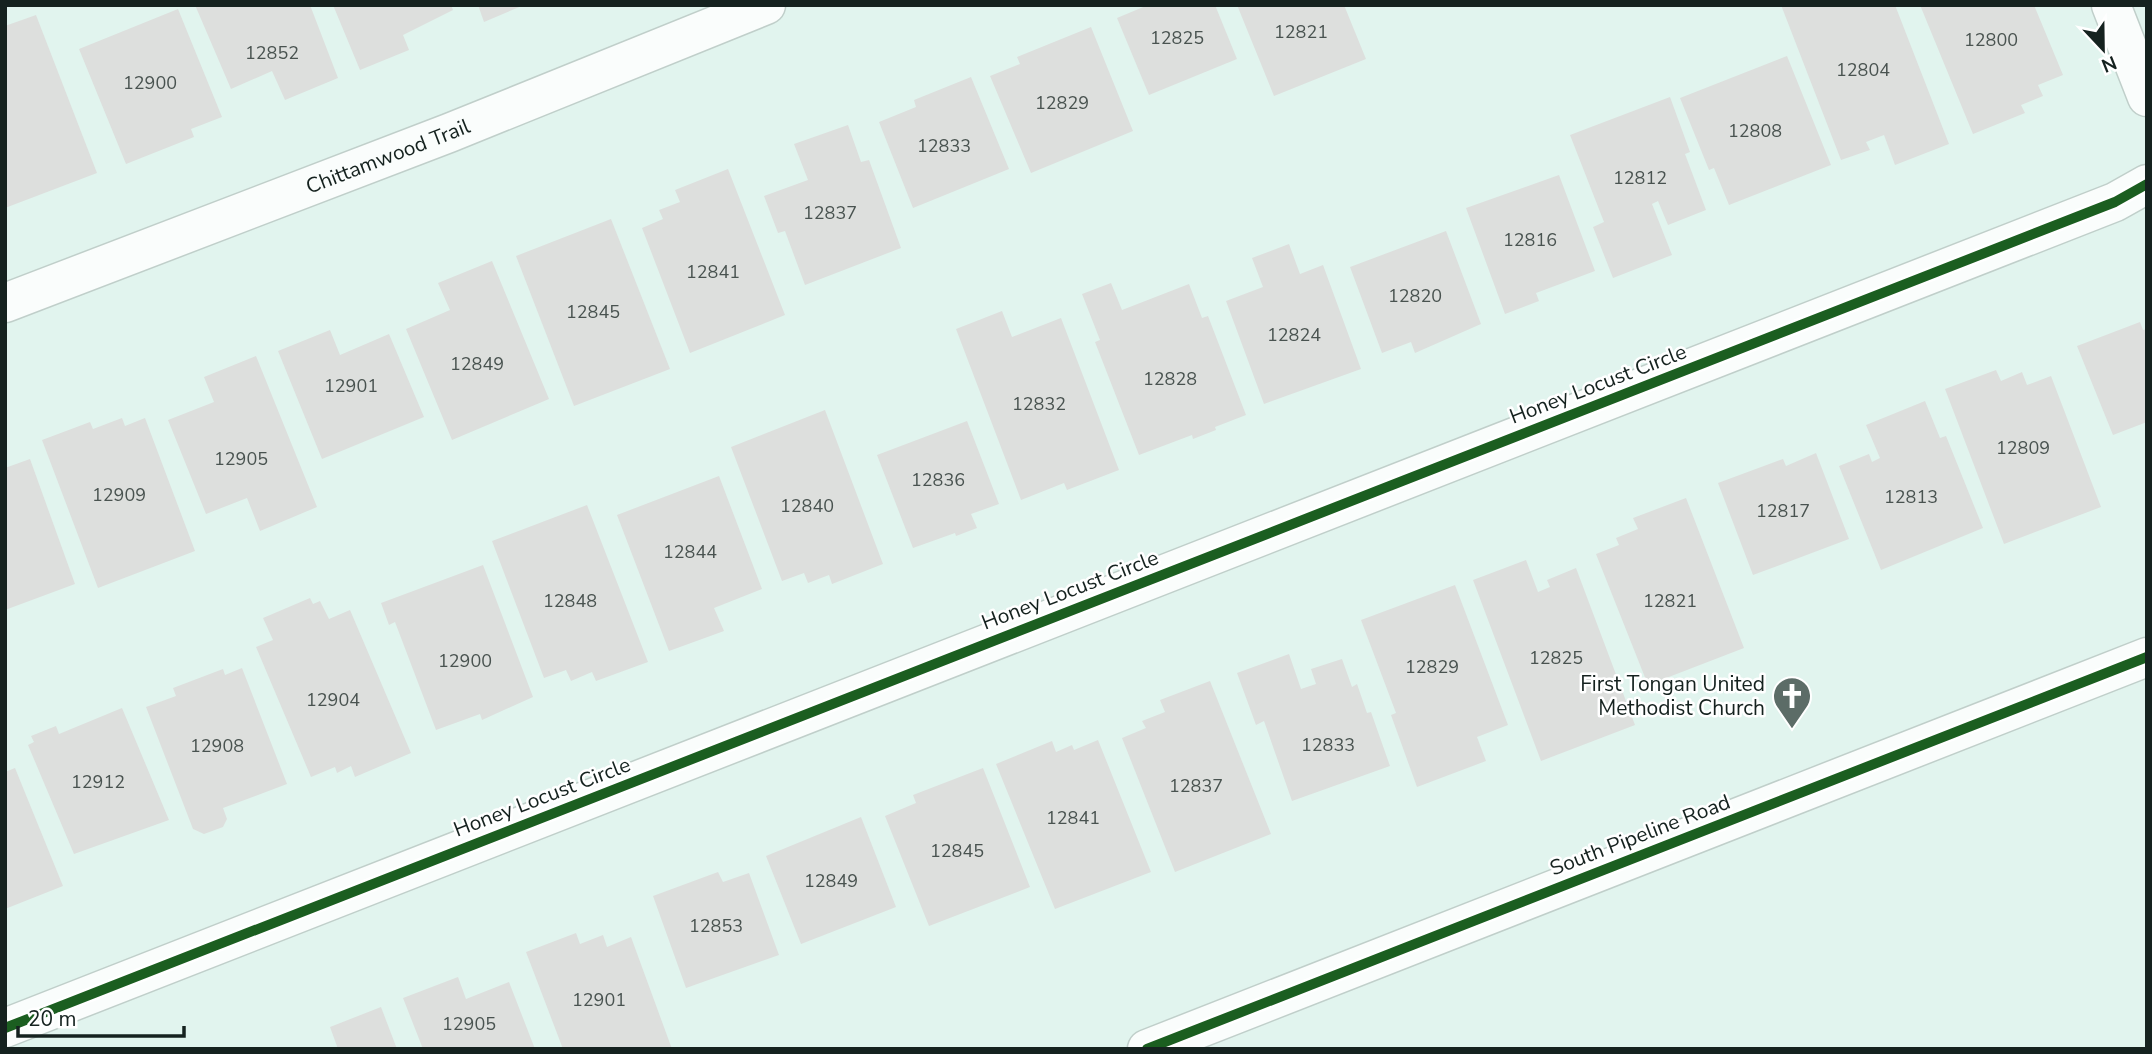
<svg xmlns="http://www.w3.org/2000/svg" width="2152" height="1054" font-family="'Nunito Sans',sans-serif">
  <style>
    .building { fill: #dddfdd }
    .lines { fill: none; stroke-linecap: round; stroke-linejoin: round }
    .minor-casing { stroke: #c0cfca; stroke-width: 41 }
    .tertiary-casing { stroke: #c0cfca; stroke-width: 41 }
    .minor { stroke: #fafdfc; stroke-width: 38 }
    .tertiary { stroke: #fafdfc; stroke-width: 38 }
    .cycleway-casing { stroke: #fff; stroke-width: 15 }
    .cycleway { stroke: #1b5e20; stroke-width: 10 }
    .labels { text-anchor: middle; stroke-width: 5; stroke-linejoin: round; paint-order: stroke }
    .number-label { font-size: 18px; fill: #495350 }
    .street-label { font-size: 21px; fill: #15221f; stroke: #fff }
    .poi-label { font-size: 21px; fill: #15221f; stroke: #fff; text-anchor: end }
  </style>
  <rect width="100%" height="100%" fill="#e1f4ee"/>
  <g class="building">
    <polygon points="195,5 310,5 338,78 285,100 272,71 231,89"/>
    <polygon points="333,5 451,5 453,10 403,35 409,50 360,70"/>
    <polygon points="478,5 524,5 484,22"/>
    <polygon points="1148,5 1215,5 1237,59 1149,95 1117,18"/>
    <polygon points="1237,5 1344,5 1366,59 1274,96"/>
    <polygon points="1781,5 1895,5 1949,144 1895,165 1884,135 1866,142 1870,150 1841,160"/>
    <polygon points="1920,5 2034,5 2063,75 2038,85 2043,96 2021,105 2025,113 1973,134"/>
    <polygon points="178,9 222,117 191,129 194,137 126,164 79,49"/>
    <polygon points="36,15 97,173 5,208 5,26"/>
    <polygon points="1091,27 1133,131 1031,173 990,76 1020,64 1017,57"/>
    <polygon points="1787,56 1831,165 1729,205 1714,168 1709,170 1680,98"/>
    <polygon points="971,77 1009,169 913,208 879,122 916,107 914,100"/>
    <polygon points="1670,97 1690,152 1685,154 1706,210 1668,225 1658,201 1652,204 1672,255 1613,278 1593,227 1604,222 1570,135"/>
    <polygon points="848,125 861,162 869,160 901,248 805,285 785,231 778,233 764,196 808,180 794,144"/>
    <polygon points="728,169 785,315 690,353 642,228 663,219 659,210 680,202 675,190"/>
    <polygon points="1559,175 1595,271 1536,293 1539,301 1505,314 1466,208"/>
    <polygon points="611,219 670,369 574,406 516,256"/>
    <polygon points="1446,231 1481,324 1415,353 1411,342 1382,353 1350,267"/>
    <polygon points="1289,244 1300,274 1323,265 1361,369 1264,404 1226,301 1263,287 1252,258"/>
    <polygon points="492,261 549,399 452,440 406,329 450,310 438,283"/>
    <polygon points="1111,283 1122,310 1189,284 1202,318 1208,316 1246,415 1215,427 1216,430 1193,439 1192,435 1139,455 1095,342 1100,340 1082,294"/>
    <polygon points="1002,311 1012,337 1061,318 1119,470 1067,490 1064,483 1021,500 956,329"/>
    <polygon points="2140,322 2143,330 2147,329 2147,422 2113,435 2077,346"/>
    <polygon points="330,330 340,355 389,334 424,417 322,459 278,351"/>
    <polygon points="256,356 317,507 260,531 247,498 206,514 168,420 214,402 204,377"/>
    <polygon points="1996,370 2001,381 2022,372 2027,385 2051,376 2101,507 2004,544 1945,389"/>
    <polygon points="1925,401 1940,438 1946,436 1983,528 1881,570 1839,466 1869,454 1872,462 1880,458 1866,425"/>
    <polygon points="825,410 883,564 832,584 829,575 808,583 804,573 782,581 731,447"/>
    <polygon points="122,418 125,426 145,418 195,551 98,588 42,440 90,422 93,429"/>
    <polygon points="967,421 999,504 971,514 977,528 956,536 955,533 913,548 877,455"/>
    <polygon points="1816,453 1849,539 1753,575 1718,483 1783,459 1786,466"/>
    <polygon points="30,459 75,584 5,610 5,468"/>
    <polygon points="719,476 762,589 714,608 724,631 669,651 617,515"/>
    <polygon points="1686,498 1744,648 1648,685 1596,554 1619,545 1616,538 1638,529 1633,518"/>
    <polygon points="587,505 648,662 596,681 592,672 571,681 566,670 544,678 492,541"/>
    <polygon points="1526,560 1538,592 1550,587 1547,580 1576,568 1635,725 1541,761 1473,580"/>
    <polygon points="483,565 533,697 482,720 480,714 436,730 395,622 389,625 381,603"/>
    <polygon points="1455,585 1508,725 1477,737 1486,761 1417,787 1391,715 1396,713 1361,620"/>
    <polygon points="310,598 313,604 320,601 329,619 350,610 411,753 355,777 351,766 337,773 335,767 311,777 256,647 273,640 263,618"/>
    <polygon points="1289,654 1301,689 1316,684 1311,669 1342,659 1352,687 1357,684 1367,713 1371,712 1390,766 1292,801 1264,721 1256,725 1237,673"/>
    <polygon points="242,668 287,784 223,808 227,819 223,827 204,834 193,829 146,707 176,696 173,688 223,669 225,675"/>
    <polygon points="1210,681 1271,834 1175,872 1122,738 1146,728 1142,721 1165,712 1160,700"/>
    <polygon points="122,708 169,820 74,854 28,745 34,742 31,736 56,726 59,734"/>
    <polygon points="1098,740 1151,872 1055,909 996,764 1052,741 1056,752 1072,745 1074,750"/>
    <polygon points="15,768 63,886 5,909 5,772"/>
    <polygon points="983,768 1030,887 929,926 885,816 916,803 913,795"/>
    <polygon points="861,817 896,907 801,944 766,856"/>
    <polygon points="718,872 723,882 749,873 779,955 686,988 653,896"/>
    <polygon points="576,933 580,944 603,935 607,947 631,937 672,1049 563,1049 526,952"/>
    <polygon points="458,977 466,999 509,982 535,1049 423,1049 403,998"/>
    <polygon points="381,1007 397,1049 338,1049 330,1027"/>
  </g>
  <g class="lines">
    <defs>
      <g id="minor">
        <polyline points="2111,5 2147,97"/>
        <path id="s1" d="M5,303L449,133L766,5"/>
        <polyline points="5,1028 2115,202 2147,184"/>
      </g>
      <polyline id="tertiary" points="1147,1049 2147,657"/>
    </defs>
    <use href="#minor" class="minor-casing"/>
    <use href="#tertiary" class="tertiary-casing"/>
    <use href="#minor" class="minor"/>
    <use href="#tertiary" class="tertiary"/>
    <defs>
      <g id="cycleway">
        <polyline points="5,1028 2115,202 2147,184"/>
        <polyline points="1147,1049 2147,657"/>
      </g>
    </defs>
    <use href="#cycleway" class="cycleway-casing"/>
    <use href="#cycleway" class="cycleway"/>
  </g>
  <defs>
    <symbol id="church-pin" viewBox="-11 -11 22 30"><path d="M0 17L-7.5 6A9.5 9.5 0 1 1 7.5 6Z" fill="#5c6c67" stroke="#fff"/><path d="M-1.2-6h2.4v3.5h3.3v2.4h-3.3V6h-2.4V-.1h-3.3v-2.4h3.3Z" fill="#fff"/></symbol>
  </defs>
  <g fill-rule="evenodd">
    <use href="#church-pin" x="1770" y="674" width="44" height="60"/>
  </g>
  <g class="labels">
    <g class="number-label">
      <text x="1301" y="38">12821</text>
      <text x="1177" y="44">12825</text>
      <text x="1991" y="46">12800</text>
      <text x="272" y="59">12852</text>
      <text x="1863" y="76">12804</text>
      <text x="150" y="89">12900</text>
      <text x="1062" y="109">12829</text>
      <text x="1755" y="137">12808</text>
      <text x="944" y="152">12833</text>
      <text x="1640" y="184">12812</text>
      <text x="830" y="219">12837</text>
      <text x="1530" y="246">12816</text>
      <text x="713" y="278">12841</text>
      <text x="1415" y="302">12820</text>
      <text x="593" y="318">12845</text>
      <text x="1294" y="341">12824</text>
      <text x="477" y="370">12849</text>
      <text x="1170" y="385">12828</text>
      <text x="351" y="392">12901</text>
      <text x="1039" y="410">12832</text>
      <text x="2023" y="454">12809</text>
      <text x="241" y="465">12905</text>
      <text x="938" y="486">12836</text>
      <text x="119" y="501">12909</text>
      <text x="1911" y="503">12813</text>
      <text x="807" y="512">12840</text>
      <text x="1783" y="517">12817</text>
      <text x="690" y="558">12844</text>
      <text x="570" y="607">12848</text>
      <text x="1670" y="607">12821</text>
      <text x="1556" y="664">12825</text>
      <text x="465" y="667">12900</text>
      <text x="1432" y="673">12829</text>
      <text x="333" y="706">12904</text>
      <text x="1328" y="751">12833</text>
      <text x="217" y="752">12908</text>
      <text x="98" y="788">12912</text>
      <text x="1196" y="792">12837</text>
      <text x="1073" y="824">12841</text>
      <text x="957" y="857">12845</text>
      <text x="831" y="887">12849</text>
      <text x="716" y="932">12853</text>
      <text x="599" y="1006">12901</text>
      <text x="469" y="1030">12905</text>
    </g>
    <g class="street-label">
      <text dy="7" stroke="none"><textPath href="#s1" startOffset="410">Chittamwood Trail</textPath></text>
      <text transform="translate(1598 384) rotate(-21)" y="7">Honey Locust Circle</text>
      <text transform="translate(1070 590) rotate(-21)" y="7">Honey Locust Circle</text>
      <text transform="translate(542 797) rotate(-21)" y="7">Honey Locust Circle</text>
      <text transform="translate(1640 835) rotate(-21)" y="7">South Pipeline Road</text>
    </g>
    <g class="poi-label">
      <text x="1765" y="691">First Tongan United<tspan x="1765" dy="24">Methodist Church</tspan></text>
    </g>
  </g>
  <rect width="2152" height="1054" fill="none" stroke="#15221f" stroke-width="14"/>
  <g transform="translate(2103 49) rotate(158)" stroke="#ffffff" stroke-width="5" paint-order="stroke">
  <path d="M0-5L12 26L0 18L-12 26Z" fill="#15221f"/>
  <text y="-10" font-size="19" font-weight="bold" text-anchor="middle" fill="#15221f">N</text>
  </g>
  <path d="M18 1026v10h166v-10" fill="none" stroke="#15221f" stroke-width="3.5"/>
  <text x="28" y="1026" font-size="21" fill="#15221f" stroke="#ffffff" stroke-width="5" paint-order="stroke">20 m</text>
</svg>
